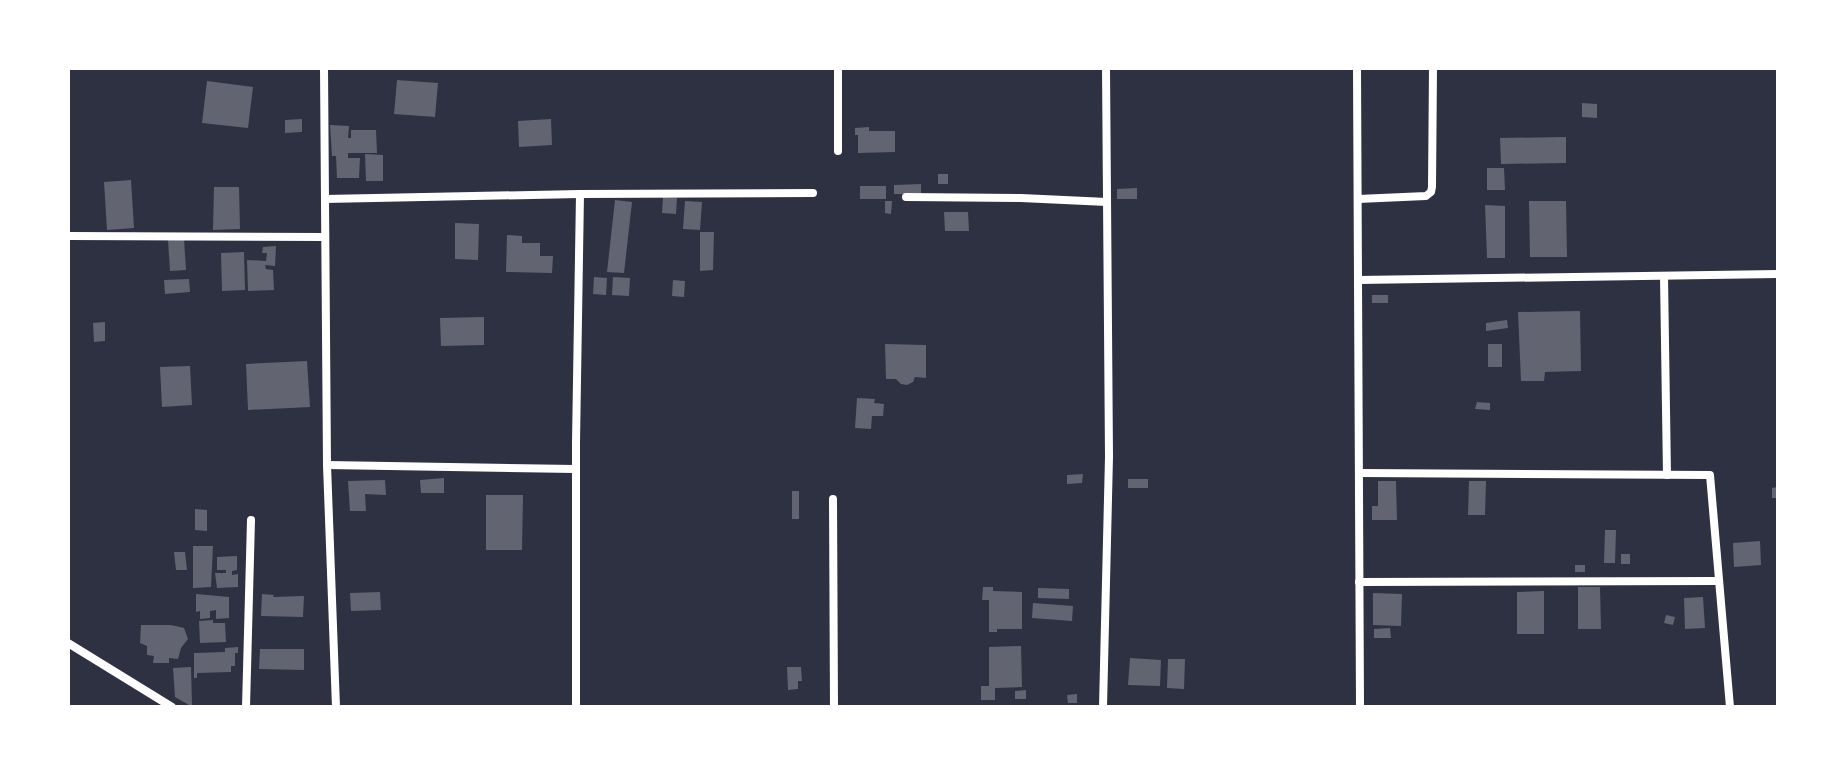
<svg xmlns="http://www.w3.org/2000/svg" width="1846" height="775" font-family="'Work Sans',sans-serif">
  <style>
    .building { fill: #626471 }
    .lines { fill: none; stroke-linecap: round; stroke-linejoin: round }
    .minor { stroke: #fff; stroke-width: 8 }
  </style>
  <rect width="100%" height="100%" fill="#2d3142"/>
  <g class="building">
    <polygon points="397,80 438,83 435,117 394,114"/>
    <polygon points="207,81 253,87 248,128 202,123"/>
    <polygon points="1582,103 1597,104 1597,118 1582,117"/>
    <polygon points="302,119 302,132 285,133 285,120"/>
    <polygon points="551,119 552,145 519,147 518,121"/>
    <polygon points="330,125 349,126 348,138 351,138 351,130 376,130 377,153 348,153 348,158 360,158 359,178 337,178 336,156 332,156"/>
    <polygon points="869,127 869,131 895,131 895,152 858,153 858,135 855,135 855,128"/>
    <polygon points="1566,137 1566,163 1501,164 1500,138"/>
    <polygon points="365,154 383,155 383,181 366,181"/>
    <polygon points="1487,168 1504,168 1505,190 1487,190"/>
    <rect x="938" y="174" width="10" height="10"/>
    <polygon points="131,180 134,228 107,230 104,182"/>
    <polygon points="921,184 921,194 894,194 894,185"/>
    <rect x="860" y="186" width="26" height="13"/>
    <polygon points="214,187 239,187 240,229 213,230"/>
    <polygon points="1137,188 1137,199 1117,199 1117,189"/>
    <polygon points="663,197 677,198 676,214 662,213"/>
    <polygon points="615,200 632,202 624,273 607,272"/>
    <polygon points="685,201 702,202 700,230 683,229"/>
    <polygon points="885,201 892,201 891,214 885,213"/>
    <polygon points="1529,201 1566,201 1567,257 1530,257"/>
    <polygon points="1485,205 1505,206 1505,258 1487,258"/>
    <polygon points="944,212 968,212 969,231 945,231"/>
    <polygon points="455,223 479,224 478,260 455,259"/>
    <polygon points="700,232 714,232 713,270 700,271"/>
    <polygon points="507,235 522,236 522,243 540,243 540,256 553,256 552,273 506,272"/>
    <polygon points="184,239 186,270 170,271 168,240"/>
    <polygon points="276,246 275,266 265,265 266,269 273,270 274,290 248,291 247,260 266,261 267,253 262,253 263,247"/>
    <polygon points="244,252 245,290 222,291 221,253"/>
    <polygon points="594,277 607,278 606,295 593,294"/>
    <polygon points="613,277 630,278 629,296 612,295"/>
    <polygon points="189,279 190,292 165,294 164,280"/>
    <polygon points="673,280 685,281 684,297 672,296"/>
    <rect x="1372" y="295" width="16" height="8"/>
    <polygon points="1580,311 1581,371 1545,372 1544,381 1521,381 1518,312"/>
    <polygon points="484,317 484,345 441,346 440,318"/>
    <polygon points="1507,320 1508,328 1486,331 1486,323"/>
    <polygon points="105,322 105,341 94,342 93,323"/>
    <polygon points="885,344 926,345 926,378 915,377 913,382 907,385 901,384 896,379 886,379"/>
    <rect x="1488" y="344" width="14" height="23"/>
    <polygon points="307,361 310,407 248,410 246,364"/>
    <polygon points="190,366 192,405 162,407 160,367"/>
    <polygon points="857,398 875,399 874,403 884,404 883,416 872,416 871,429 855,428"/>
    <polygon points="1477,402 1490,403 1490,410 1475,409"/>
    <polygon points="1083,474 1082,483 1067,484 1067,475"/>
    <polygon points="444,478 444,493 421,493 420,480"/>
    <rect x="1128" y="479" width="20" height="9"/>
    <polygon points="385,480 386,495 365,494 366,511 350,511 348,481"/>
    <polygon points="1378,481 1396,481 1397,520 1372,520 1372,506 1378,506"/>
    <polygon points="1469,481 1486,481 1485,515 1468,515"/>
    <polygon points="1778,487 1778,498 1772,498 1772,488"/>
    <rect x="792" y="491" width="7" height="28"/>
    <polygon points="486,495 523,495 522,550 486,550"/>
    <polygon points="195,509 207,510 207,531 195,530"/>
    <polygon points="1605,530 1616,530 1615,563 1604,563"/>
    <polygon points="1760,541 1761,565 1734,567 1733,543"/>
    <polygon points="193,546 213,546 211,587 193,588"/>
    <polygon points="174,552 185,552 187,570 176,570"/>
    <rect x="1621" y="554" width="9" height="10"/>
    <polygon points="237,556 237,570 232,571 232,575 238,574 238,587 217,588 215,573 226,573 226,570 217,570 217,557"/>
    <rect x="1575" y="565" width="10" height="7"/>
    <polygon points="983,587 993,587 993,591 1022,592 1022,629 997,629 997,632 989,632 989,600 982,600"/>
    <polygon points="1578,587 1600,587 1601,629 1578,629"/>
    <polygon points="1038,588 1069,589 1069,599 1038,598"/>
    <polygon points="1544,591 1544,634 1517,634 1517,592"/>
    <polygon points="380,592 381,610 351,611 350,593"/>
    <polygon points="1373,593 1402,594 1401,626 1373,625"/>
    <polygon points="196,594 229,597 229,618 216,619 216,610 210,611 210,618 200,619 200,611 196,612"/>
    <polygon points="262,594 274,595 273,597 304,596 303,617 261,616"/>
    <polygon points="1703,597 1705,628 1685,629 1684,598"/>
    <polygon points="1033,603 1073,606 1072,621 1032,618"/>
    <polygon points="1666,615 1675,617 1673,625 1664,623"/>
    <polygon points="213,620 213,623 225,623 226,642 200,643 199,621"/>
    <polygon points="141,625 171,625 184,628 188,639 181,648 178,659 169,658 169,663 153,663 154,656 147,655 147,646 140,643"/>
    <polygon points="1390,628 1391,638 1374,638 1374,629"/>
    <polygon points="1021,646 1022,687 995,688 995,700 981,700 981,686 989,686 989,647"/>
    <polygon points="238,647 238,653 235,653 235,666 231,666 231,672 197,673 197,678 194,678 194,653 225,652 225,648"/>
    <polygon points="260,649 304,649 304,670 259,669"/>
    <polygon points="1130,658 1161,660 1160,686 1128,685"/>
    <polygon points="1168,659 1185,659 1184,689 1167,688"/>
    <polygon points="191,667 192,705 189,705 175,697 173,668"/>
    <polygon points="787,667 801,667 802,681 798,681 798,689 788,690"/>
    <polygon points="1026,690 1026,699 1015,699 1015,691"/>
    <polygon points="1077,694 1077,703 1068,703 1067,695"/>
  </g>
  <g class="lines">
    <g class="minor">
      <polyline points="324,68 327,465 336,707"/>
      <polyline points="1357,68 1360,707"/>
      <polyline points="838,151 838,68"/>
      <polyline points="906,197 1021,198 1107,202"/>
      <polyline points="325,199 580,194 813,193"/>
      <polyline points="1358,199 1426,196 1431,192 1432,187 1433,68"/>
      <polyline points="68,236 325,237"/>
      <polyline points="1664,276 1667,475"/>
      <polyline points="1358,280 1778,274"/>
      <polyline points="327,465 575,469"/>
      <polyline points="1359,473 1710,475 1730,707"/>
      <polyline points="833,499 834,707"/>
      <polyline points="1359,582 1718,581"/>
      <polyline points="68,643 172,707"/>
      <polyline points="246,707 251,520"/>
      <polyline points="576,707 576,443 580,194"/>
      <polyline points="1103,707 1109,457 1106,68"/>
    </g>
  </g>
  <rect width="1846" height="775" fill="none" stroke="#ffffff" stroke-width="140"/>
</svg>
